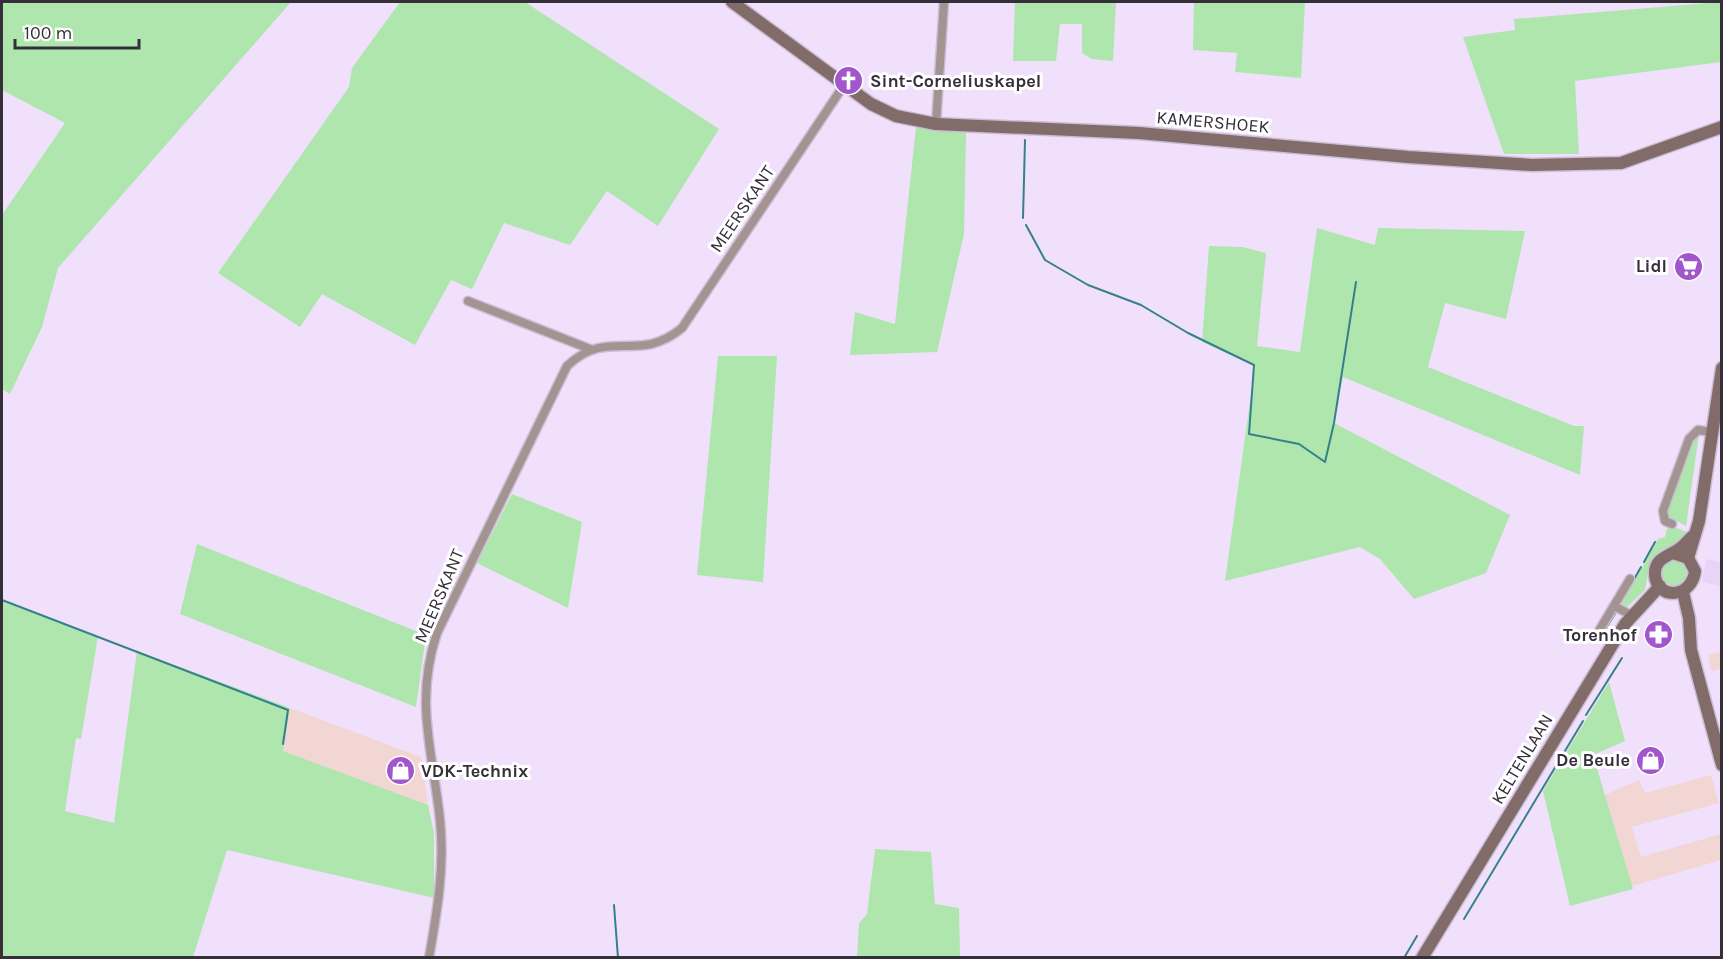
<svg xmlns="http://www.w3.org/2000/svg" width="1723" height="959" font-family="Karla,sans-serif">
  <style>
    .commercial { fill: #f1d6d3 }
    .built { fill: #e8d4f6 }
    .green { fill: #aee6ad }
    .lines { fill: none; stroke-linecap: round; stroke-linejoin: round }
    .stream { stroke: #35808d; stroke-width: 2 }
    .street-casing { stroke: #cbbdd5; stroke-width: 11 }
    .secondary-casing { stroke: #cbbdd5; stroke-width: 15 }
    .street { stroke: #a39492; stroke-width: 8 }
    .secondary { stroke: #826c69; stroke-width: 12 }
    .labels { text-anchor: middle; stroke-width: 6; stroke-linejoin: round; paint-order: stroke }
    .poi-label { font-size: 18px; font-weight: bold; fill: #352f3a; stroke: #fff; text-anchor: end }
    .street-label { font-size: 18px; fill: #352f3a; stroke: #fff }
  </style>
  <rect width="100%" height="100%" fill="#f0e0fc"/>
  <g class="commercial">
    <polygon points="1721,652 1722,652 1721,674 1720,669 1711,671 1708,655"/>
    <polygon points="290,708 421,757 428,805 283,751"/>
    <polygon points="1711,775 1719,803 1632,827 1641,857 1721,834 1721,860 1632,886 1605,795 1639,780 1645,793"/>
  </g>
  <polygon class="built" points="1706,559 1721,562 1721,586 1702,582"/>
  <g class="green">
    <polygon points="2,2 291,2 58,268 42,327 10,394 2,389 2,215 65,123 2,90"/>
    <polygon points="400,2 525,2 719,129 658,226 607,191 570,245 504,223 472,289 451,280 415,345 322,294 300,327 218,273 349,87 352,68"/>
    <polygon points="1015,2 1116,2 1113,61 1092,59 1082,53 1082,24 1060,24 1056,61 1013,61"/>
    <polygon points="1194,2 1305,2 1301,78 1235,72 1237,53 1193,50"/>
    <polygon points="1721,2 1721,62 1575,81 1579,154 1504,154 1463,37 1515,30 1514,19"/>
    <polygon points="916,127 966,133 964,234 937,352 850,355 855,312 895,324"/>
    <polygon points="1317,228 1375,245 1378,228 1525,231 1506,319 1445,303 1428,367 1574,426 1584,426 1580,475 1343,377 1334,423 1510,515 1486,573 1414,599 1380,559 1360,547 1225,581 1255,366 1202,342 1209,246 1242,247 1266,253 1257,346 1300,352"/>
    <polygon points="718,356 777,356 763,582 697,575"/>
    <polygon points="1699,434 1686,526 1666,515 1691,441"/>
    <polygon points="512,494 582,522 568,608 477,563"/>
    <polygon points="1671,526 1687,532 1683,539 1656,555 1649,567 1645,590 1626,608 1621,605 1658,539 1665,537 1667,529"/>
    <polygon points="197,544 426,635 416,707 180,614"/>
    <circle cx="1674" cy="573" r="13"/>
    <polygon points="2,601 98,636 81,739 76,738 65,811 114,823 137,651 290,708 283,751 428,805 434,833 434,898 227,850 193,957 2,957"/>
    <polygon points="1609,682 1625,741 1593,755 1633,889 1570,906 1543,791"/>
    <polygon points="875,849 931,852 935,904 959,908 960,957 857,957 859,923 867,914"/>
  </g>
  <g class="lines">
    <g class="stream">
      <polyline points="1023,218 1025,140"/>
      <polyline points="1026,225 1045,260 1088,285 1141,305 1188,333 1254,365 1249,434 1299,444 1325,462 1334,423 1356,282"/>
      <polyline points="1644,562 1655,542"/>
      <polyline points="2,600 288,710 283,744"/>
      <polyline points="1620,604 1641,567"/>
      <polyline points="1600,633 1603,633 1616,612"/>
      <polyline points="1586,715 1622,658"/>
      <polyline points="614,905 618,958"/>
      <polyline points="1464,919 1583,721"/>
      <polyline points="1404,958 1417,936"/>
    </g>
    <defs>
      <g id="street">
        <polyline points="936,124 944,2"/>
        <polyline points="468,301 590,349"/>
        <polyline points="1672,524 1665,521 1663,511 1689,439 1698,430 1712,432"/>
        <polyline points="1614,606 1631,615"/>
        <polyline points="1600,629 1630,579"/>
        <path d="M429,958C437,912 445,867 440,820C433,752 414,702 437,633L567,366C610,326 637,365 682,328L844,85"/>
      </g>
      <g id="secondary">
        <polyline points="732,2 871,104 896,116 936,124 1139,133 1408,157 1532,165 1621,163 1722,127"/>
        <path d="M1673,553L1688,558L1695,571C1692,598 1657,601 1655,575C1654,558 1668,557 1679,549C1684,546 1688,540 1693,536"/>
        <polyline points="1688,558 1699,521 1722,368"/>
        <polyline points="1683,592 1689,618 1691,650 1722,765"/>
        <polyline points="1422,958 1625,624 1660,586"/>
      </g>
    </defs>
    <use href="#street" class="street-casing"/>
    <use href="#secondary" class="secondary-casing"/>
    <use href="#street" class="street"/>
    <use href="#secondary" class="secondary"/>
  </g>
  <defs>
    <symbol id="church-disc" viewBox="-11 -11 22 22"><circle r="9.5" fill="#a157cb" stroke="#fff"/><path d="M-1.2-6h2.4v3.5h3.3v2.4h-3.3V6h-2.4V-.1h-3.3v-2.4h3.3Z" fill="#fff"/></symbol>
    <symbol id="supermarket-disc" viewBox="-11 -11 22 22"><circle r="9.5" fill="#a157cb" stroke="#fff"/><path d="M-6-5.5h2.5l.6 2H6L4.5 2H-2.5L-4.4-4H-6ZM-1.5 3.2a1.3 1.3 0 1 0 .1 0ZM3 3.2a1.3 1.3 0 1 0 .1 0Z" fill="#fff"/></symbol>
    <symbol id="pharmacy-disc" viewBox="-11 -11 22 22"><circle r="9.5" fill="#a157cb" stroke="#fff"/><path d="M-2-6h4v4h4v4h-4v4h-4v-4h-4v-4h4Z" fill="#fff"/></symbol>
    <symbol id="shop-disc" viewBox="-11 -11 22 22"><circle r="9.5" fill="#a157cb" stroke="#fff"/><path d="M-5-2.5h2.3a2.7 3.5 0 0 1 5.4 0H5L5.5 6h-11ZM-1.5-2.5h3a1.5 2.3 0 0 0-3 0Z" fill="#fff"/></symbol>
  </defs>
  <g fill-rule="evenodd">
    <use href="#church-disc" x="832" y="64" width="33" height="33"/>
    <use href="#supermarket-disc" x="1672" y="250" width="33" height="33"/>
    <use href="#pharmacy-disc" x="1642" y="618" width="33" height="33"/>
    <use href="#shop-disc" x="1634" y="744" width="33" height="33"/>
    <use href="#shop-disc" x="384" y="754" width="33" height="33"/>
  </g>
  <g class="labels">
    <g class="poi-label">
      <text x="870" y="87" text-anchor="start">Sint-Corneliuskapel</text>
      <text x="1667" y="272">Lidl</text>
      <text x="1637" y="641">Torenhof</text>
      <text x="1630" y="766">De Beule</text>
      <text x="421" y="777" text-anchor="start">VDK-Technix</text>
    </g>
    <g class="street-label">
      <text transform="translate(1213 122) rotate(5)" y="6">KAMERSHOEK</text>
      <text transform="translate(742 209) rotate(-56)" y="6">MEERSKANT</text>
      <text transform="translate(439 596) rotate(-67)" y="6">MEERSKANT</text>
      <text transform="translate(1522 759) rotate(-59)" y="6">KELTENLAAN</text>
    </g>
  </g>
  <rect width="1723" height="959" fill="none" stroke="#352f3a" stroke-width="6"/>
  <path d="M15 39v9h124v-9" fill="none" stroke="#352f3a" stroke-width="3"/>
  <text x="24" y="39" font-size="18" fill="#352f3a" stroke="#ffffff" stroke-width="4.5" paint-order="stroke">100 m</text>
</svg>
